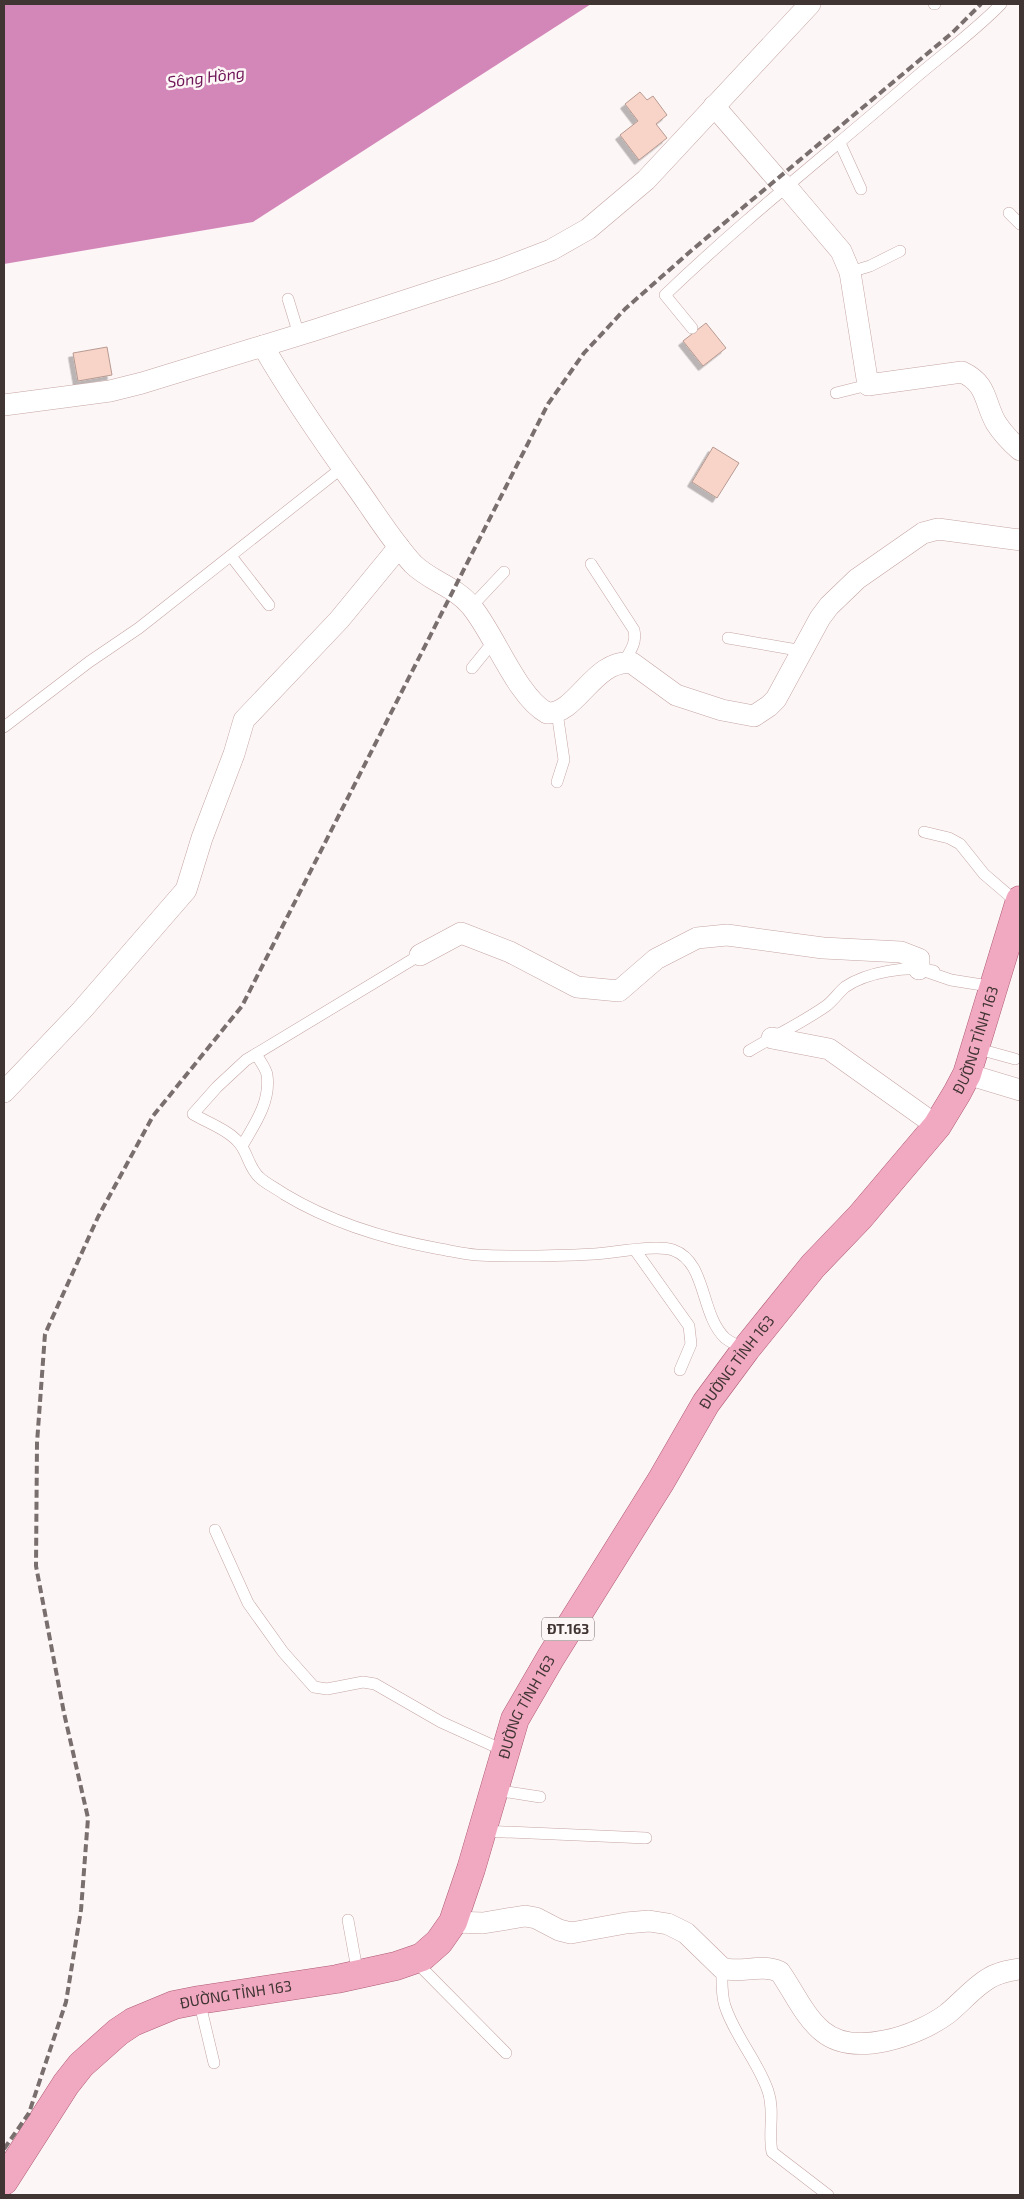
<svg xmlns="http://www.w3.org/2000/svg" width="1024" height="2199" font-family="'Exo 2',sans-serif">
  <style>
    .water { fill: #d287b8 }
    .building { fill: #f8d4c8; stroke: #b79a91; filter: url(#shadow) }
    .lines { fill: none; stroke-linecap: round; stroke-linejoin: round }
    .lane-casing { stroke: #c4a5a4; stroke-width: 12 }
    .street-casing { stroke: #c4a5a4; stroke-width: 22 }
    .primary-casing { stroke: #ae5b75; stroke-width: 29 }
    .lane { stroke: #fff; stroke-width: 11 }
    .street { stroke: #fff; stroke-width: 21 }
    .primary { stroke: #f1a9c1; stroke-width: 28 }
    .rail { stroke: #796f6e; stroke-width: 4; stroke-dasharray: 8 4; stroke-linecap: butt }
    .labels { text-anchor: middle; stroke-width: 5; stroke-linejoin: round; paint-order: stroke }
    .shield { fill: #fdf6f6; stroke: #796f6e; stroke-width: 1 }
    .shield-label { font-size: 14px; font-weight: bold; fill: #413534 }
    .street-label { font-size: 15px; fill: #413534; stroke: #fdf6f6 }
    .water-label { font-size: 16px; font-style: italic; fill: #6f1758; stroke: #fdf6f6 }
  </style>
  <defs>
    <filter id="shadow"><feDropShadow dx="-4.5" dy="4.5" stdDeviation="0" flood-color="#0004"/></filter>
  </defs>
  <rect width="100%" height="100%" fill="#fdf6f6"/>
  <polygon class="water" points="4,4 591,4 253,222 4,264"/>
  <g class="building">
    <polygon points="640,92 647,100 653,96 667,115 656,124 667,138 639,160 620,135 638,121 625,104"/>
    <polygon points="706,323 726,348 703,366 683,341"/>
    <polygon points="107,347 112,375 78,381 73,353"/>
    <polygon points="713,447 739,463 717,498 692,482"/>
  </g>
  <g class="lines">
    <defs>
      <g id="lane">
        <polyline points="934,4 935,4"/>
        <polyline points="840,143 861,189"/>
        <polyline points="1009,213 1020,224"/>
        <polyline points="850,272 870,266 900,251"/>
        <polyline points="288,299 299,335"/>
        <path d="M692,328L665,295C745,218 831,151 915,78C943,54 975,31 1001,4"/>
        <polyline points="836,393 868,385"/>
        <polyline points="231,556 269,605"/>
        <path d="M591,564L634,630C637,643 630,651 624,662"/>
        <polyline points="472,606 504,572"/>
        <polyline points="728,638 803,651"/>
        <polyline points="472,668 494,641"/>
        <polyline points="557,712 564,760 557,782"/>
        <polyline points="4,727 89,662 139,628 343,467"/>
        <polyline points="924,832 949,838 960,844 984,874 1019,904"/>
        <path d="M420,955L246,1060L217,1087L193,1114C208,1123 229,1130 240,1144C248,1154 249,1168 259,1177C266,1184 276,1188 284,1194C332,1223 385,1239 440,1249C452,1251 465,1254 477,1255C516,1257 556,1256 594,1254C614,1253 656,1244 673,1250C707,1262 700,1314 725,1338C731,1343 739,1346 746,1349"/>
        <polyline points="975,1048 1015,1059"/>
        <path d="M749,1051C774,1036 802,1023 826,1006C833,1001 838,993 845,987C867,972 909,965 934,971L919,969L951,980L995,987"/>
        <path d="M242,1146C254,1125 271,1102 267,1075C266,1068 259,1060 256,1054"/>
        <polyline points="635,1250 689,1326 691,1344 680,1370"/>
        <polyline points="215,1530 248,1603 283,1652 314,1687 327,1689 363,1682 375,1684 441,1722 505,1751"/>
        <polyline points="495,1790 540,1797"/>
        <polyline points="482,1831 646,1838"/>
        <polyline points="348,1920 358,1975"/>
        <polyline points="415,1961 506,2053"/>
        <path d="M722,1968C722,1980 721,1994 725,2006C735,2037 758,2061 768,2091C775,2111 768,2132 772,2152L828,2195"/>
        <polyline points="199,2000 214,2063"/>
      </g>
      <g id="street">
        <path d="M714,106L778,180L791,192L841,251L850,272L868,385L962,372C988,384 984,402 996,423C1003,434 1011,442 1020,450"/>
        <path d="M263,346C291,395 324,442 357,488C375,513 392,541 413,564C430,581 456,587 471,606C494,633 517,697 547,713C577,715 594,658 632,663L676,695L722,710L754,716L769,706L776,699L820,618L829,606L857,579L923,533L938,529L1020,540"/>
        <polyline points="4,405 110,391 142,383 315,330 499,270 551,250 588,229 646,180 810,4"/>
        <polyline points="420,955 461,933 510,952 577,987 619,991 656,959 697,938 727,935 823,948 901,952 919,959 919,969"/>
        <polyline points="772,1038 829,1049 937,1126"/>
        <polyline points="967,1074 1020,1090"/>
        <polyline points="4,1092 82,1010 186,890 202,838 234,754 244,720 339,620 399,547"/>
        <path d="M453,1922L483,1923L525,1916L536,1918L559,1930L571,1933L626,1923L649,1921L668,1924L686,1933L722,1968C741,1974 761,1963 780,1972C794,1992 804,2016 822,2031C854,2058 917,2036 947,2014C962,2002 980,1980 998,1974C1005,1971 1013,1970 1020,1969"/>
      </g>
      <g id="primary">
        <path id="s1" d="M4,2181L66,2084L81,2065L118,2032L133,2022L174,2005L199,2000L337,1979L396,1966L422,1957L439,1942L453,1922L471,1869L515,1719L551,1657L661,1481L706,1403L746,1349L813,1266L860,1217L937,1126L957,1093L967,1074L1020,900"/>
      </g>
    </defs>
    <use href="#lane" class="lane-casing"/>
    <use href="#street" class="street-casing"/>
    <use href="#primary" class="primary-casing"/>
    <use href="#lane" class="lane"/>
    <use href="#street" class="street"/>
    <use href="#primary" class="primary"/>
    <polyline class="rail" points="4,2149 29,2113 66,2002 81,1910 88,1818 64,1713 36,1566 37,1443 45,1334 98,1217 153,1116 242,1006 548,404 584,353 625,309 692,250 952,33 981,4"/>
  </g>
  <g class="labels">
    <rect class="shield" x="542" y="1617.5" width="52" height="23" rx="4"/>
    <g class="shield-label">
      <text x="568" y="1634">ĐT.163</text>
    </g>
    <g class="street-label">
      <text dy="5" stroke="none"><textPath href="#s1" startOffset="1589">ĐƯỜNG TỈNH 163</textPath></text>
      <text dy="5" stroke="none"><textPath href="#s1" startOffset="1184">ĐƯỜNG TỈNH 163</textPath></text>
      <text dy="5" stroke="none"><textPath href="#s1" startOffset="779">ĐƯỜNG TỈNH 163</textPath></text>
      <text dy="5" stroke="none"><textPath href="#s1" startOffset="314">ĐƯỜNG TỈNH 163</textPath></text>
    </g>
    <g class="water-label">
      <text transform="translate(206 77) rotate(-7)" y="6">Sông Hồng</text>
    </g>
  </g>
  <rect width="1024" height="2199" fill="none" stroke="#413534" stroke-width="10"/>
</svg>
